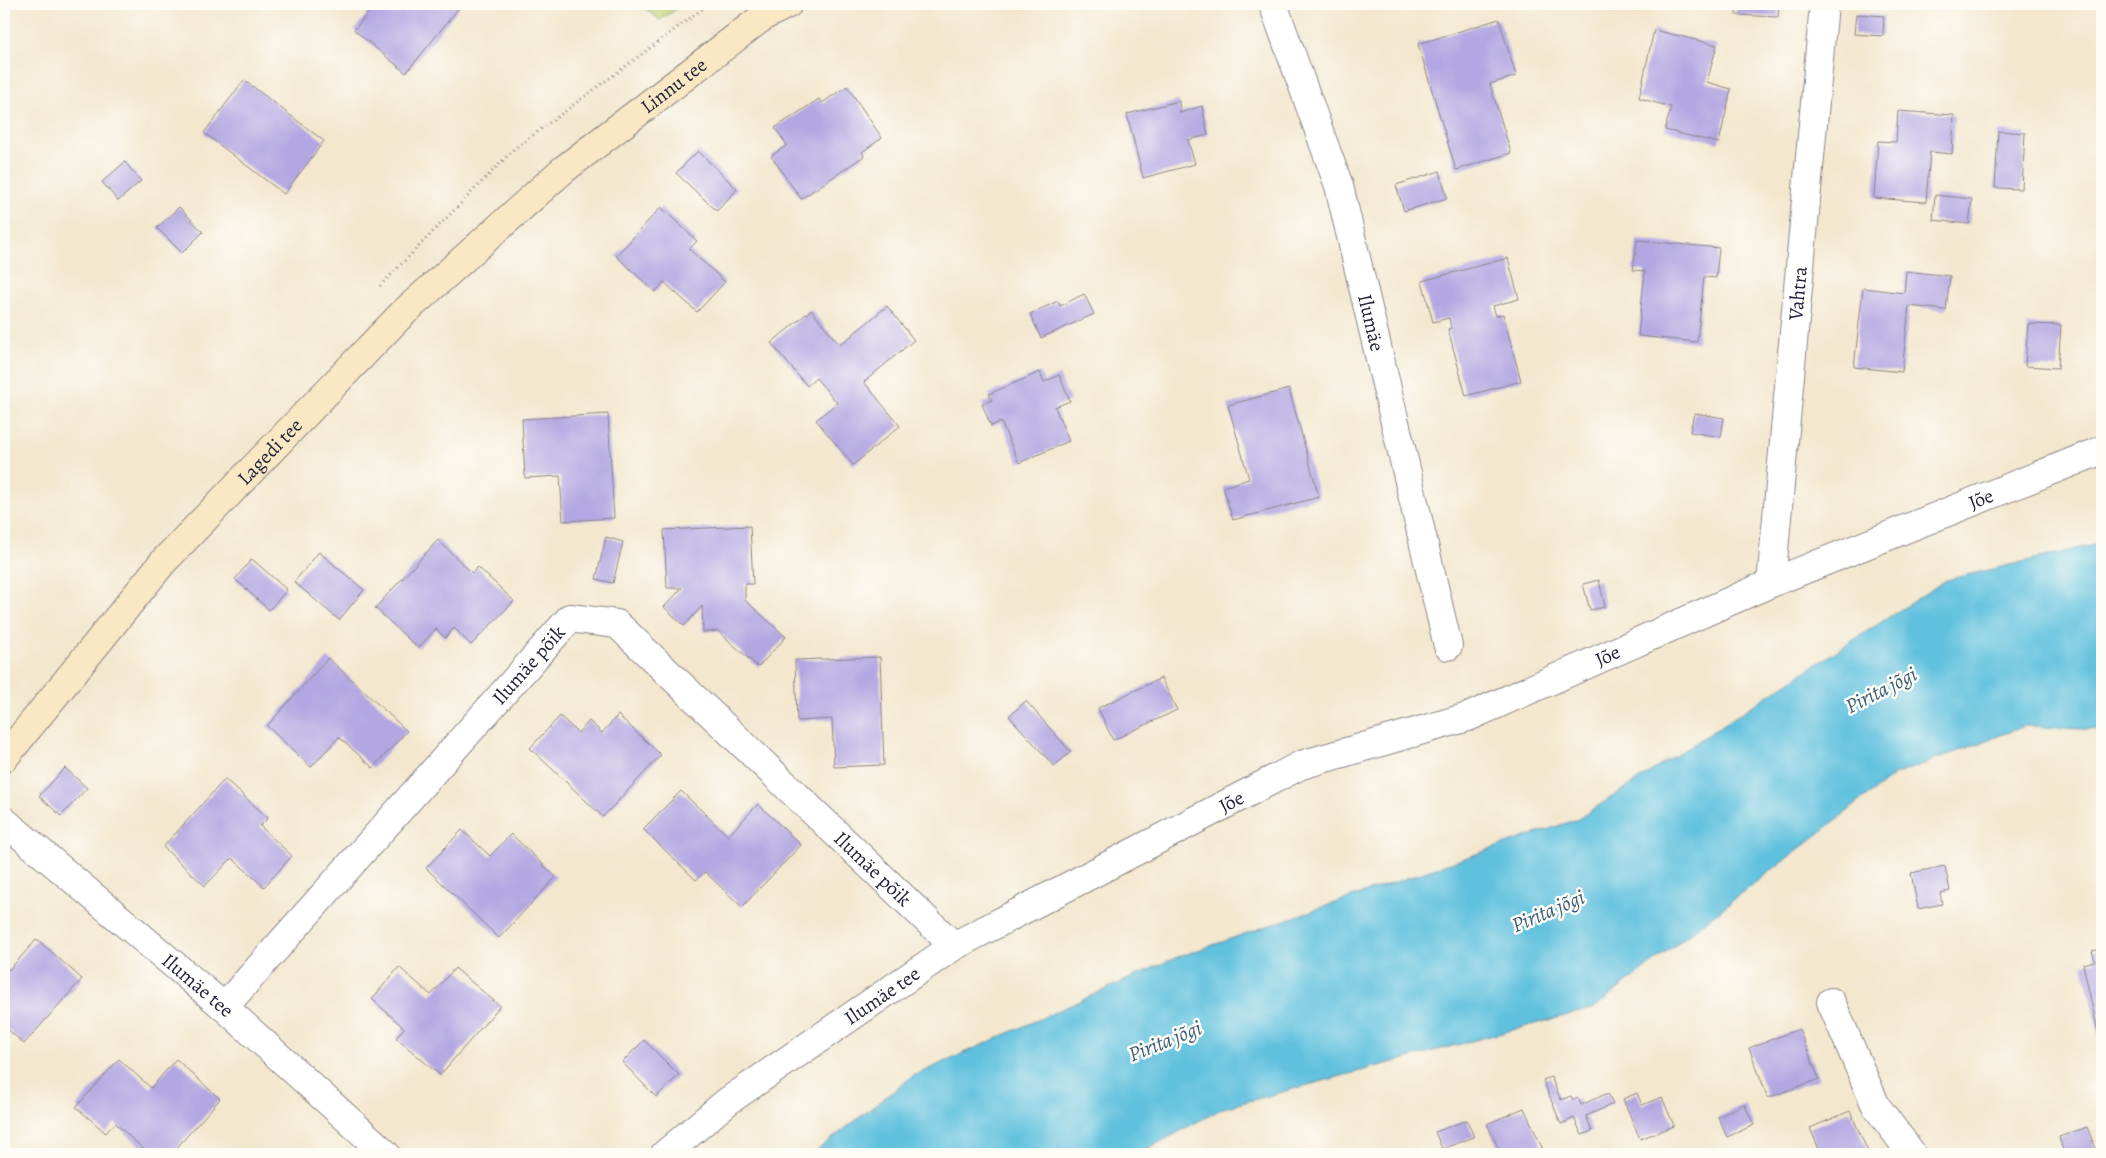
<svg xmlns="http://www.w3.org/2000/svg" width="2106" height="1158" font-family="Alegreya,serif">
  <style>
    .green { fill: #c0d275; stroke: #717a58 }
    .water { fill: #60c1de; stroke: #41728c }
    .building { fill: #b2a7e2 }
    .lines { fill: none; stroke-linecap: round; stroke-linejoin: round }
    .street-casing { stroke: #8a8484; stroke-width: 30 }
    .secondary-casing { stroke: #8a8484; stroke-width: 30 }
    .path { stroke: #8a8484; stroke-width: 3; stroke-dasharray: 1 4; stroke-linecap: butt }
    .street { stroke: #fff; stroke-width: 28 }
    .secondary { stroke: #fae7c3; stroke-width: 28 }
    .labels { text-anchor: middle; stroke-width: 5; stroke-linejoin: round; paint-order: stroke }
    .street-label { font-size: 20px; fill: #22223b; stroke: #fdfcf7 }
    .water-label { font-size: 21px; font-style: italic; fill: #385a74; stroke: #fdfcf7 }
  </style>
  <rect width="100%" height="100%" fill="#fdfcf7"/>
  <filter id="ink" filterUnits="userSpaceOnUse"><feTurbulence type="fractalNoise" baseFrequency=".02" numOctaves="2"/><feDisplacementMap in="SourceGraphic" scale="10" xChannelSelector="R" yChannelSelector="G"/><feConvolveMatrix kernelMatrix="1 2 1 2 8 2 1 2 1" color-interpolation-filters="sRGB"/></filter>
  <filter id="wash" filterUnits="userSpaceOnUse"><feTurbulence type="fractalNoise" baseFrequency=".0096" numOctaves="4" result="noise"/><feDisplacementMap in="SourceGraphic" scale="20" xChannelSelector="R" yChannelSelector="G"/><feGaussianBlur stdDeviation="1.12" result="paint"/><feColorMatrix in="noise" values="0 0 0 0 0 0 0 0 0 0 0 0 0 0 0 0 0 1.4 0 .05"/><feComposite in="paint" operator="in"/></filter>
  <g filter="url(#wash)">
    <rect width="100%" height="100%" fill="#f3e7ce"/>
    <polygon class="green" points="639,4 684,4 660,20"/>
    <polygon class="water" points="2102,543 2102,730 2025,726 1894,775 1594,1008 1223,1108 1138,1154 812,1154 913,1076 1175,958 1578,819 1946,580"/>
    <g id="blocks">
      <g class="building">
        <polygon points="375,4 462,4 406,73 354,30"/>
        <polygon points="1736,4 1779,4 1778,17 1736,15"/>
        <polygon points="1856,14 1884,16 1883,36 1854,34"/>
        <polygon points="1499,19 1516,76 1490,84 1511,153 1456,170 1418,44"/>
        <polygon points="1654,30 1717,45 1707,82 1731,89 1719,143 1665,130 1671,107 1639,98"/>
        <polygon points="244,80 324,141 284,194 204,133"/>
        <polygon points="847,86 882,138 862,152 864,156 801,199 771,156 787,145 775,128 819,99 822,103"/>
        <polygon points="1179,101 1180,113 1202,106 1208,135 1188,140 1195,164 1143,178 1127,114"/>
        <polygon points="1898,111 1954,115 1952,154 1930,152 1926,202 1874,198 1878,141 1896,142"/>
        <polygon points="1998,131 2025,133 2022,189 1995,188"/>
        <polygon points="698,151 737,189 717,211 676,173"/>
        <polygon points="125,162 141,181 118,201 102,182"/>
        <polygon points="1440,171 1447,198 1404,211 1396,185"/>
        <polygon points="1935,195 1972,199 1969,224 1933,220"/>
        <polygon points="179,207 203,232 182,253 157,228"/>
        <polygon points="661,207 697,241 689,249 725,282 697,312 664,282 655,292 616,256"/>
        <polygon points="1637,240 1719,248 1716,278 1704,277 1697,342 1638,336 1645,271 1633,270"/>
        <polygon points="1508,258 1519,299 1493,306 1496,316 1503,314 1521,381 1466,396 1448,329 1451,328 1449,318 1433,322 1422,281"/>
        <polygon points="1906,271 1950,276 1946,310 1909,306 1902,372 1854,367 1863,288 1904,293"/>
        <polygon points="1084,294 1094,314 1041,338 1030,314 1058,301 1060,306"/>
        <polygon points="887,306 914,340 864,382 900,426 853,465 816,420 837,403 816,378 807,386 771,343 811,310 840,345"/>
        <polygon points="2028,324 2061,325 2058,368 2025,366"/>
        <polygon points="1040,372 1044,382 1059,375 1070,401 1055,407 1069,441 1019,463 1001,422 991,426 982,404 992,400 989,394"/>
        <polygon points="1289,389 1319,497 1233,520 1223,487 1249,479 1228,405"/>
        <polygon points="1694,413 1724,418 1721,437 1690,432"/>
        <polygon points="608,414 614,518 563,521 560,476 525,478 522,419"/>
        <polygon points="750,526 753,584 745,584 745,600 786,637 758,667 718,631 703,632 702,606 684,626 664,607 682,588 667,588 664,530"/>
        <polygon points="606,537 623,542 613,583 596,579"/>
        <polygon points="438,540 472,573 478,567 514,601 471,645 454,628 445,638 436,629 418,648 375,608"/>
        <polygon points="319,552 364,590 339,620 294,582"/>
        <polygon points="252,559 287,590 269,610 235,579"/>
        <polygon points="1599,580 1605,607 1590,610 1583,584"/>
        <polygon points="880,657 884,765 834,767 832,719 797,721 795,660"/>
        <polygon points="328,658 407,731 373,768 339,737 311,767 267,726"/>
        <polygon points="1161,678 1177,710 1113,740 1098,708"/>
        <polygon points="1026,701 1071,752 1054,766 1009,716"/>
        <polygon points="618,715 661,755 603,817 530,748 560,716 578,733 589,721 602,733"/>
        <polygon points="65,768 87,788 61,816 39,796"/>
        <polygon points="225,779 268,818 260,826 292,856 264,887 232,858 205,886 163,847"/>
        <polygon points="681,791 728,836 758,804 801,845 742,907 705,872 696,880 643,829"/>
        <polygon points="462,830 490,856 511,834 556,877 499,938 426,868"/>
        <polygon points="1945,866 1950,891 1940,893 1942,904 1918,909 1911,873"/>
        <polygon points="37,939 82,979 24,1044 4,1026 4,965 9,970"/>
        <polygon points="2102,949 2102,1046 2101,1046 2083,964 2095,961 2092,951"/>
        <polygon points="399,967 431,995 455,968 500,1006 440,1075 396,1038 404,1028 372,999"/>
        <polygon points="1799,1029 1819,1079 1768,1098 1749,1048"/>
        <polygon points="644,1040 679,1075 656,1097 622,1062"/>
        <polygon points="119,1059 151,1088 176,1059 220,1099 171,1154 149,1154 115,1123 106,1133 76,1107"/>
        <polygon points="1551,1077 1561,1100 1571,1096 1573,1100 1578,1098 1581,1105 1608,1093 1613,1104 1586,1116 1592,1131 1582,1135 1574,1118 1561,1124 1543,1080"/>
        <polygon points="1637,1093 1642,1105 1662,1097 1674,1126 1640,1139 1623,1099"/>
        <polygon points="1744,1104 1754,1125 1727,1137 1718,1117"/>
        <polygon points="1524,1108 1545,1154 1501,1154 1487,1124"/>
        <polygon points="1850,1111 1869,1154 1821,1154 1810,1128"/>
        <polygon points="1467,1120 1474,1137 1442,1149 1435,1132"/>
        <polygon points="2087,1127 2098,1154 2064,1154 2059,1137"/>
      </g>
    </g>
  </g>
  <g filter="url(#ink)">
    <use href="#blocks" fill-opacity="0" stroke="#8a8484" stroke-width="1"/>
    <g class="lines">
      <defs>
        <g id="street">
          <path id="s1" d="M1273,4L1339,186L1448,646"/>
          <path id="s2" d="M1771,583L1824,4"/>
          <path id="s3" d="M4,821L224,1007L386,1154"/>
          <polyline points="1831,1002 1876,1106 1912,1154"/>
          <path id="s4" d="M224,1007L570,618L617,624L954,946"/>
          <path id="s5" d="M665,1154L728,1101L954,946L1301,765L1468,717L1771,583L2102,450"/>
        </g>
        <g id="secondary">
          <path id="s6" d="M4,758L163,562L402,314L563,170L764,16L788,4"/>
        </g>
      </defs>
      <use href="#street" class="street-casing"/>
      <use href="#secondary" class="secondary-casing"/>
      <polyline class="path" points="380,286 513,150 709,4"/>
      <use href="#street" class="street"/>
      <use href="#secondary" class="secondary"/>
    </g>
  </g>
  <g class="labels">
    <g class="street-label">
      <text dy="7" stroke="none"><textPath href="#s6" startOffset="952">Linnu tee</textPath></text>
      <text dy="7" stroke="none"><textPath href="#s2" startOffset="291">Vahtra</textPath></text>
      <text dy="7" stroke="none"><textPath href="#s1" startOffset="334">Ilumäe</textPath></text>
      <text dy="7" stroke="none"><textPath href="#s6" startOffset="406">Lagedi tee</textPath></text>
      <text dy="7" stroke="none"><textPath href="#s5" startOffset="1479">Jõe</textPath></text>
      <text dy="7" stroke="none"><textPath href="#s5" startOffset="1074">Jõe</textPath></text>
      <text dy="7" stroke="none"><textPath href="#s4" startOffset="458">Ilumäe põik</textPath></text>
      <text dy="7" stroke="none"><textPath href="#s5" startOffset="669">Jõe</textPath></text>
      <text dy="7" stroke="none"><textPath href="#s4" startOffset="922">Ilumäe põik</textPath></text>
      <text dy="7" stroke="none"><textPath href="#s3" startOffset="254">Ilumäe tee</textPath></text>
      <text dy="7" stroke="none"><textPath href="#s5" startOffset="269">Ilumäe tee</textPath></text>
    </g>
    <g class="water-label">
      <text transform="translate(1881 690) rotate(-27)" y="7">Pirita jõgi</text>
      <text transform="translate(1548 911) rotate(-23)" y="7">Pirita jõgi</text>
      <text transform="translate(1165 1041) rotate(-22)" y="7">Pirita jõgi</text>
    </g>
  </g>
  <rect width="2106" height="1158" fill="none" stroke="#fdfcf7" stroke-width="20"/>
</svg>
